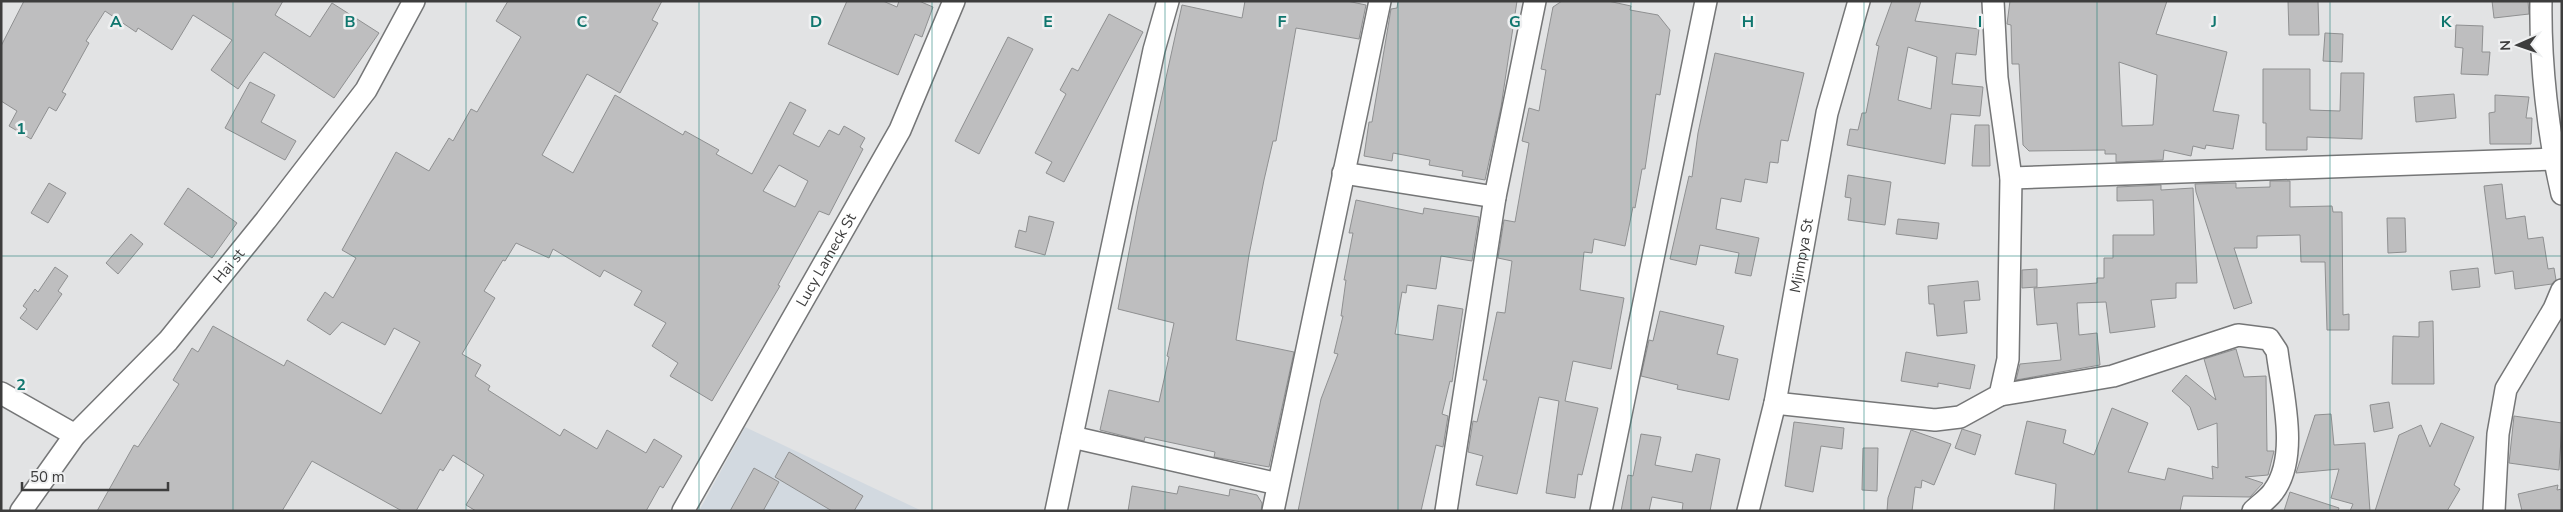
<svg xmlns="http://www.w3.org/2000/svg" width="2563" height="512" font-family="'Nunito Sans',sans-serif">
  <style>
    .built { fill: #d2d9e0 }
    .building { fill: #bebebf; stroke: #8f9091; fill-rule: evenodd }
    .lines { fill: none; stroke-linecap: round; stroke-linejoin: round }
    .minor-casing { stroke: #757677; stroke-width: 24 }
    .minor { stroke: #fff; stroke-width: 21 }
    .grid { fill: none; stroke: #0f766e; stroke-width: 1; stroke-opacity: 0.55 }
    .labels { text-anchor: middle; stroke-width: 5; stroke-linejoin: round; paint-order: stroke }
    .street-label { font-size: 15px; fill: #3d3d3d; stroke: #eff0f1 }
    .grid-label { font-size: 16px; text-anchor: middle; font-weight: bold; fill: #0f766e; stroke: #eff0f1; stroke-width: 5; stroke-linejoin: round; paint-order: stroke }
  </style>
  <rect width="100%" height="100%" fill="#e2e3e4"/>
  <polygon class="built" points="745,427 922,511 699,511"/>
  <g class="building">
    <polygon points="24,1 283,1 275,15 310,37 332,3 379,33 334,98 264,52 238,89 211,70 232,40 193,15 172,50 138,28 136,32 105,11 86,41 89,43 62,92 66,94 56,111 49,107 31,139 9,126 17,111 1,101 1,46"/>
    <path d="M508,1H662L652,20L658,23L620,93L587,74L542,155L573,173L615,95L683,135L685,131L719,150L716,154L752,174L790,102L806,110L793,134L819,147L829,130L839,135L844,126L865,138L860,147L863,149L829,215L819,211L778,285L780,286L712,401L670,376L678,363L652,346L666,323L634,305L642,291L604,270L600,277L553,249L549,258L516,243L505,261L503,260L484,291L495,298L462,354L481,365L475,376L490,386L488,390L560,436L564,429L597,449L607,430L646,453L654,439L682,456L663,488L660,486L646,511H476L466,505L484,475L453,455L443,471L440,469L416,511H402L312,461L282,511H97L134,445L138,447L179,384L173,380L192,348L198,352L213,326L284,366L287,360L381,414L420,342L394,328L385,345L342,322L330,335L307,320L325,292L333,298L356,258L342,250L396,152L429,171L449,138L453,141L471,109L477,112L521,37L496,21ZM779,165L808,181L795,207L763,191Z"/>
    <polygon points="847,1 883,1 897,7 899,1 919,1 933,7 922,37 915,34 898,75 828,44"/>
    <polygon points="1245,1 1347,1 1366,5 1359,39 1296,28 1276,141 1273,141 1264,180 1249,255 1236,340 1294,352 1269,467 1214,457 1215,452 1145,437 1144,441 1100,430 1109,390 1159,402 1169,357 1167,356 1174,323 1118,309 1138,205 1182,5 1242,18"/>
    <polygon points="1398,1 1517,1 1501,107 1485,180 1462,176 1463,171 1429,165 1430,160 1393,153 1392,161 1364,156 1369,122 1372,122 1391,9 1397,8"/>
    <polygon points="1562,1 1608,1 1631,6 1630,10 1658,15 1670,30 1660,95 1656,94 1645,169 1642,169 1635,208 1633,207 1625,246 1594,239 1592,253 1584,252 1580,290 1624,298 1611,369 1573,361 1565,401 1598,408 1582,475 1578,474 1575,498 1546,493 1559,401 1539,397 1517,494 1476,485 1483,456 1468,452 1473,421 1477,422 1487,380 1483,380 1497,312 1505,313 1512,261 1498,258 1504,220 1515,222 1529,143 1522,141 1529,108 1539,111 1546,70 1541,69 1553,7"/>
    <path d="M1892,1H1921L1915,21L1979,29L1976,55L1956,53L1952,84L1983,87L1980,116L1951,114L1945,164L1847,145L1850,129L1858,130L1862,113H1866L1879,46L1876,45ZM1908,47L1937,57L1931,109L1898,100Z"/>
    <path d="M2010,1H2167L2156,34L2227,52L2213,111L2239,115L2233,149L2206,145L2205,149L2193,146L2191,156L2164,150L2163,160L2116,162V154H2105V150L2029,151L2023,145L2019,64H2012L2011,25L2007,24ZM2119,62L2157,75L2153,125L2122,126Z"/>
    <polygon points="2288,1 2318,1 2319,35 2289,35"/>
    <polygon points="2492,1 2528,1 2529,14 2494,18"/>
    <polygon points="1109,14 1143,32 1064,182 1046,173 1052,162 1035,153 1066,94 1060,90 1072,68 1078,71"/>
    <polygon points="2456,25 2483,26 2482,52 2490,52 2488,75 2461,74 2463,48 2455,47"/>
    <polygon points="2325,33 2343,34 2342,62 2323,61"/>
    <polygon points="1008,37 1033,49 979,154 955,141"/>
    <polygon points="1715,53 1804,73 1788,141 1781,140 1778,163 1770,162 1767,183 1745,179 1741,202 1721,198 1716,229 1759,238 1751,276 1735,273 1739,253 1700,245 1696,265 1670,259 1689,176 1692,177 1698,133"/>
    <polygon points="2263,69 2310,69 2310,110 2340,111 2341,73 2364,73 2362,139 2307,137 2307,150 2266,150 2266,123 2263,123"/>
    <polygon points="250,82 275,95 261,122 296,141 285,160 225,128"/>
    <polygon points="2454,94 2456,118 2416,122 2414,97"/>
    <polygon points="2495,95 2529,97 2526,118 2532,118 2531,144 2490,144 2489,113 2495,112"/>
    <polygon points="1975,125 1989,125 1990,166 1972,166"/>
    <polygon points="1848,175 1891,182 1885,225 1848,220 1851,198 1845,197"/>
    <polygon points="2270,181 2290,181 2290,207 2332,206 2333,212 2342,212 2343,315 2349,314 2349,330 2327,330 2325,262 2301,262 2300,235 2257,236 2257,248 2234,248 2252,303 2234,309 2196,192 2195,184 2236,183 2236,188 2270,187"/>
    <polygon points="49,183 66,193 48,223 31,213"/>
    <polygon points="2502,184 2506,219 2525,216 2528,239 2543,237 2548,269 2554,268 2556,280 2552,284 2515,289 2513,271 2495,274 2484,186"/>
    <polygon points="2161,185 2161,190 2193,188 2197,283 2176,283 2176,298 2151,300 2155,327 2110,333 2106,302 2077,303 2079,335 2097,333 2100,365 2016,380 2020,364 2061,360 2057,323 2037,325 2034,288 2097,283 2097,278 2104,278 2104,258 2113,258 2113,235 2154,235 2153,200 2117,201 2117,187"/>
    <polygon points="188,188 237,223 212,258 164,224"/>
    <polygon points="1356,200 1423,214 1424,208 1479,217 1472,261 1441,256 1436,289 1407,285 1406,293 1402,292 1395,334 1433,340 1438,305 1463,309 1452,382 1450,381 1442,414 1448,416 1443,447 1436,445 1421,511 1298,511 1321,399 1338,354 1334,353 1343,316 1341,316 1346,280 1344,280 1353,233 1349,233"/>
    <polygon points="1029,216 1054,222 1045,255 1015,247 1019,230 1026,232"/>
    <polygon points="2387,218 2405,218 2406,252 2388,253"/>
    <polygon points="1898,219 1939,223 1937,239 1896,234"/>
    <polygon points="131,234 143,244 118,274 106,263"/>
    <polygon points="55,267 68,276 58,291 62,294 37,330 20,318 27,309 23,306 35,289 38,292"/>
    <polygon points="2478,268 2480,287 2452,290 2450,271"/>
    <polygon points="2037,269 2037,287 2022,288 2022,270"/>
    <polygon points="1978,281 1980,300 1964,301 1967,333 1937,336 1934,304 1929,304 1928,286"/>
    <polygon points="1660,311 1724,326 1717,354 1738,359 1729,400 1677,389 1678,385 1641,376 1649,340 1653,341"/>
    <polygon points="2433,321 2434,384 2392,384 2393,336 2419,337 2419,322"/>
    <polygon points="2236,349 2244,377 2266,376 2267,451 2274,451 2268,475 2245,477 2263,483 2250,497 2183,496 2180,511 2054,511 2056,484 2015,474 2027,421 2066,430 2063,443 2094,455 2112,408 2148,423 2128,472 2165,480 2168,468 2213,479 2212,466 2218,468 2217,423 2198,430 2190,407 2172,391 2186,375 2216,400 2204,359"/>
    <polygon points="1906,352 1975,365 1970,389 1938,383 1938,387 1901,381"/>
    <polygon points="2389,402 2393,428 2374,432 2370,405"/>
    <polygon points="2331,414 2334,445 2365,443 2370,511 2350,511 2353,504 2331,498 2339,469 2296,473 2315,415"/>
    <polygon points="2514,416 2562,423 2559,470 2509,463"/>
    <polygon points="1794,422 1844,428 1842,449 1821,446 1813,492 1785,486"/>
    <polygon points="2441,423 2474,437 2454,485 2460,489 2447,511 2375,511 2399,435 2421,425 2430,447"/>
    <polygon points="1962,429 1981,435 1975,455 1955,448"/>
    <polygon points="1911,430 1951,444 1934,485 1922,480 1921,488 1915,487 1912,511 1887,511 1888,498"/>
    <polygon points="1641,434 1661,437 1655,465 1692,472 1696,454 1720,459 1710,511 1682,511 1683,503 1652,497 1649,511 1621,511 1628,475 1633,476"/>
    <polygon points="1863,448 1878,448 1877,491 1862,490"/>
    <polygon points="789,452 863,496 854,511 832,511 775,477"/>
    <polygon points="754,468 779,482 763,511 730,511"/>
    <polygon points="2558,485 2557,490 2562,489 2562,511 2522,511 2518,494"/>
    <polygon points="1132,486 1177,494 1179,486 1229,496 1230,489 1257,495 1262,503 1261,511 1128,511"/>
    <polygon points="2290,492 2339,508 2338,511 2284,511"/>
  </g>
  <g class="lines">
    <defs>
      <g id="minor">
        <path d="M2541,1C2540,62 2548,135 2562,194"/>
        <polyline points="1343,173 1495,197"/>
        <polyline points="2011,178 2554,159"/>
        <polyline points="1,393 75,435"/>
        <path d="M2000,395L2113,376L2238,335L2269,339L2277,351C2282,392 2300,457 2273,492C2268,499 2259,505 2253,511"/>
        <polyline points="1775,403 1935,420 1960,417 2000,395 2008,359 2011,178 1997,78 1993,1"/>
        <polyline points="1072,437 1278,484"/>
        <path id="s1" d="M21,511L75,435L168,341L266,220L366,90L414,1"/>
        <path id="s2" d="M683,511L900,130L954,1"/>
        <polyline points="1056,511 1154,50 1168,1"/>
        <polyline points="1273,511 1380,1"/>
        <polyline points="1446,511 1495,197 1535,1"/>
        <polyline points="1601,511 1706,1"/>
        <path id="s3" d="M1748,511L1775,403L1827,113L1859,1"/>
        <polyline points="2494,511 2498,434 2506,389 2554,309 2562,290"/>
      </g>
    </defs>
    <use href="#minor" class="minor-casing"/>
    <use href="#minor" class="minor"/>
  </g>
  <path class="grid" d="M233,1V511M466,1V511M699,1V511M932,1V511M1165,1V511M1398,1V511M1631,1V511M1864,1V511M2097,1V511M2330,1V511M1,256H2562"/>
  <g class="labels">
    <g class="street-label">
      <text dy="5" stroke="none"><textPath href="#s3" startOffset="261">Mjimpya St</textPath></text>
      <text dy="5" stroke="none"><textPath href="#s2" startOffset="289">Lucy Lameck St</textPath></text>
      <text dy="5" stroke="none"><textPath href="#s1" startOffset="322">Hai st</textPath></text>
    </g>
  </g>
  <g class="grid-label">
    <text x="116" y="27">A</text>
    <text x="350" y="27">B</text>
    <text x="582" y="27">C</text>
    <text x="816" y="27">D</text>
    <text x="1048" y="27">E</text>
    <text x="1282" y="27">F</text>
    <text x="1515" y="27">G</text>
    <text x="1748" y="27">H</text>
    <text x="1980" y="27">I</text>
    <text x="2214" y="27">J</text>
    <text x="2446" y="27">K</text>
    <text x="21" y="134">1</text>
    <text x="21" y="390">2</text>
  </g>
  <rect width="2563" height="512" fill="none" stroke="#3d3d3d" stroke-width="5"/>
  <g transform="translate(2518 45) rotate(268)" stroke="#eff0f1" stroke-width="4" paint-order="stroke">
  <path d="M0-4L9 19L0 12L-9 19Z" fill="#3d3d3d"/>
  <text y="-8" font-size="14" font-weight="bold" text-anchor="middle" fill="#3d3d3d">N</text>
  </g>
  <path d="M22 482v8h146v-8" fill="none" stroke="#3d3d3d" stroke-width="2.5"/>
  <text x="30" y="482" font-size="15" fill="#3d3d3d" stroke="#eff0f1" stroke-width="4" paint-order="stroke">50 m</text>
</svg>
